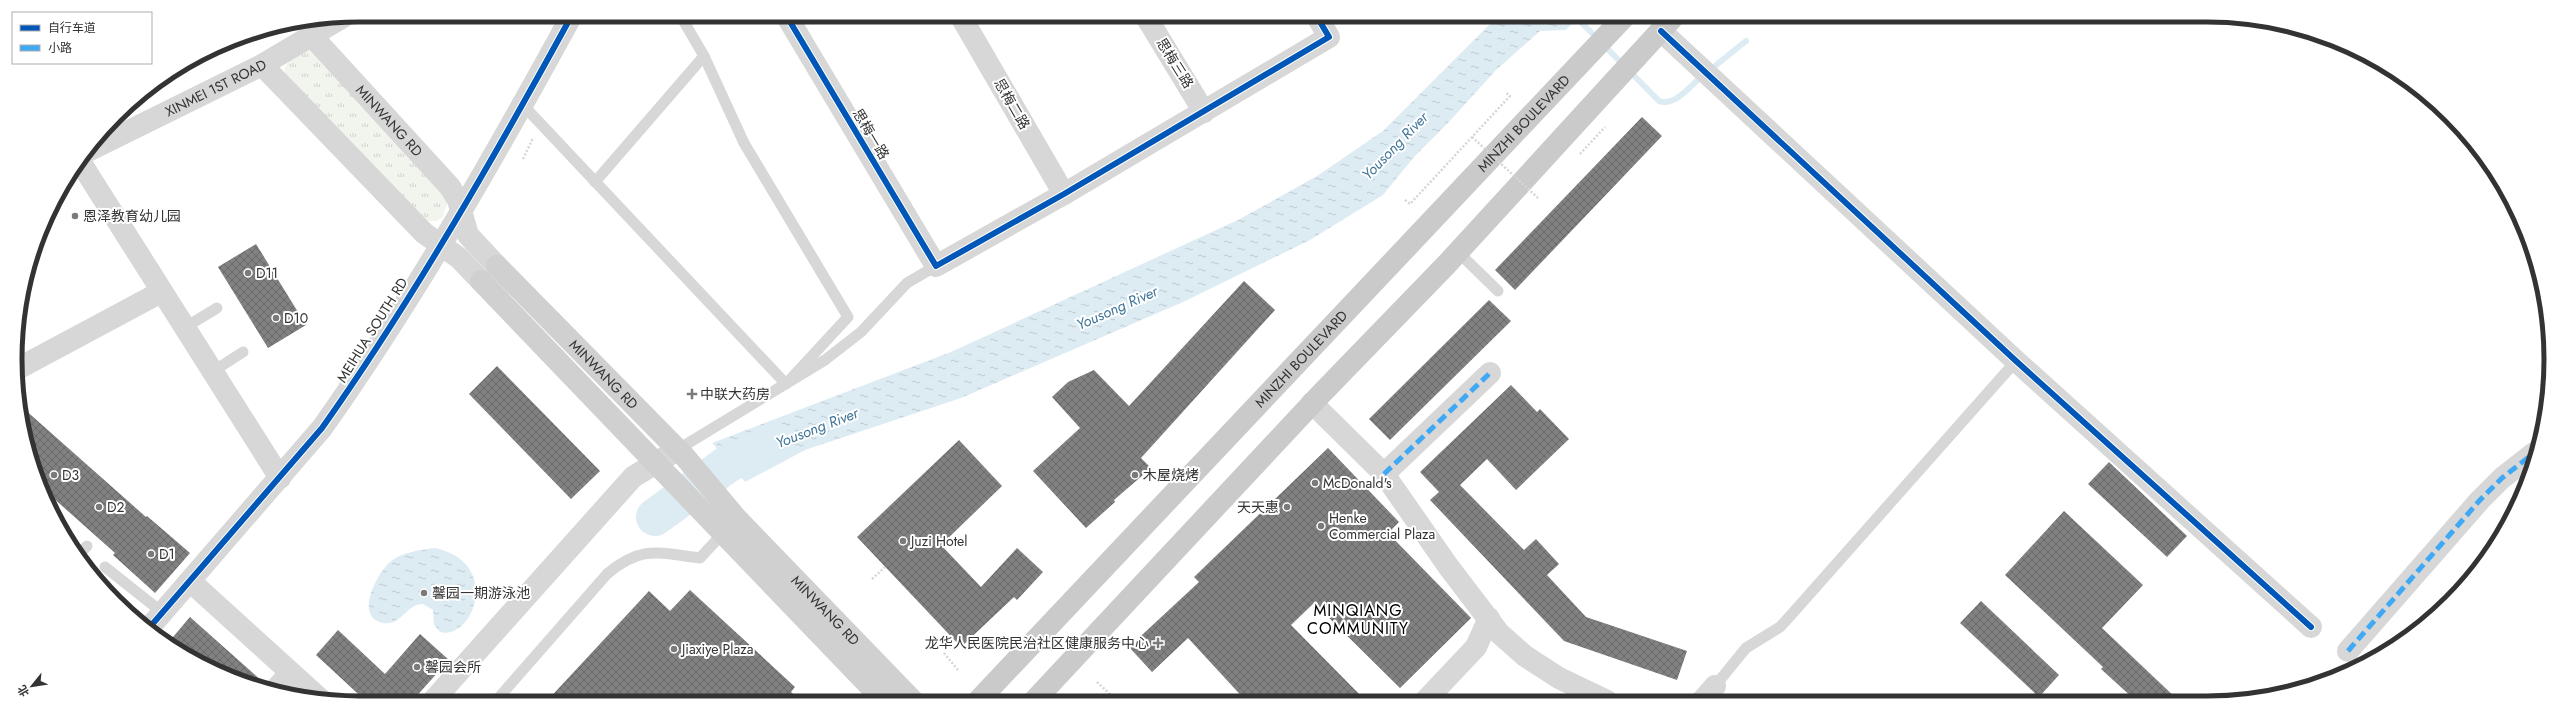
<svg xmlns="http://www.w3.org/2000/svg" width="2566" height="718" font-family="Jost,'Noto Sans SC',sans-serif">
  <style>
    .grass { fill: url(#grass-tufts) }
    .water { fill: url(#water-ripples) }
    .pier { fill: #fff }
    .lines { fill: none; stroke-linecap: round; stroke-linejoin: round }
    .stream { stroke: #ddebf3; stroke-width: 6 }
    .river { stroke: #ddebf3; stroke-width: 38 }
    .building { fill: url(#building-cross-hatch) }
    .path { stroke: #d6d6d6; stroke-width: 2.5; stroke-dasharray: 2 2; stroke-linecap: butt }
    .lane { stroke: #d7d7d7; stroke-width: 11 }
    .street { stroke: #d7d7d7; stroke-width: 22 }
    .secondary { stroke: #d0d0d0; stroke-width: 22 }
    .primary { stroke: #cacaca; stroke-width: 22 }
    .path-bridge { stroke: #d6d6d6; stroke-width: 2.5; stroke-dasharray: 2 2; stroke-linecap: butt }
    .quiet { stroke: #3fa9f5; stroke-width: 5; stroke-dasharray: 10 5; stroke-linecap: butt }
    .cycleway-casing { stroke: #fff; stroke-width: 8 }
    .cycleway { stroke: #0057b8; stroke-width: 6 }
    .poi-dot { fill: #7a7a7a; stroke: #fff; stroke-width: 1.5 }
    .labels { text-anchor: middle; stroke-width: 4; stroke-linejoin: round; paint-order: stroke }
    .street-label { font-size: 14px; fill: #333; stroke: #fff }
    .poi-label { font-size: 14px; fill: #333; stroke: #fff; text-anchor: start }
    .water-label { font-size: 15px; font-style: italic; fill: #3f7597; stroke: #fff }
    .quarter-label { font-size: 16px; letter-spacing: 1px; fill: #000; stroke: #fff }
    .rim { fill: none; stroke: #333; stroke-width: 5 }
  </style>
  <defs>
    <pattern id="grass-tufts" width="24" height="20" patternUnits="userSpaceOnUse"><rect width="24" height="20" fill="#f1f5ed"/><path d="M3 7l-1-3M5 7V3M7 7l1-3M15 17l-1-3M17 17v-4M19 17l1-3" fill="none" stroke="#cfd2cc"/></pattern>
    <pattern id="water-ripples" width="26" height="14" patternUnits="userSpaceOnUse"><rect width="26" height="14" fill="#ddebf3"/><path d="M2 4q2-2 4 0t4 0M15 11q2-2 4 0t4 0" fill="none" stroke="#becad1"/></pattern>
    <pattern id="building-cross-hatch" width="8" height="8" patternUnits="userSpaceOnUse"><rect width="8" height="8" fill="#818181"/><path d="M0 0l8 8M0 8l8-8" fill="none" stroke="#6a6a6a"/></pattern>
  </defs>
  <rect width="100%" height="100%" fill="#fff"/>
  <path class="grass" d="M314,49L448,201L443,217L437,221H428L286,76L284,70C287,60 303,50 314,49Z"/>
  <g class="water">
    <polygon points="1499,15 1580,15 1566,30 1540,31 1496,70 1447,124 1414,157 1383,195 1310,240 1183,302 961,398 805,450 745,482 712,443 951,352 1240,219 1317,176 1383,131"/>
    <path d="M435,548C502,562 474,641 440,632L434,625L433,610L423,604C406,604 401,626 384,623C354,618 376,575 389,563C401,552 419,550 435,548Z"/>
  </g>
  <polygon class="pier" points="712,443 746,483 743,483 710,444"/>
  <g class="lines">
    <g class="stream">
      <path d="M1574,15L1659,101C1675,107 1691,85 1702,76"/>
      <polyline points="1710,70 1746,41"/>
    </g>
    <polyline class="river" points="655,517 729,463 776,443"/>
  </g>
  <g class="building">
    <polygon points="1642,117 1662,136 1515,290 1495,270"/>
    <polygon points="256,244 306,325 268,348 218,267"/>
    <polygon points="1244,281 1275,310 1141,458 1151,468 1114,500 1115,502 1086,528 1033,471 1080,428 1052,397 1068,382 1094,370 1129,406"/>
    <polygon points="1489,300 1511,321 1390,440 1369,419"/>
    <polygon points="497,366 600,471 571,499 469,394"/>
    <polygon points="1511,385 1537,412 1540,409 1569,439 1516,490 1487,459 1460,485 1524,550 1536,539 1559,564 1547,575 1586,617 1687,651 1677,680 1564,641 1430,500 1439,492 1420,472"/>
    <polygon points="23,408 146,517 147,516 190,553 155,593 113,555 115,553 42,488 27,448"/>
    <polygon points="959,440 1002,486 941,545 981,587 1017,548 1043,572 1017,600 1014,597 961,647 857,537"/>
    <polygon points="1328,448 1399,522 1388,533 1471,618 1400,688 1314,603 1291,625 1366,701 1247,702 1188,638 1152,672 1129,647 1199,582 1194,577"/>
    <polygon points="2109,462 2187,536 2167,557 2088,484"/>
    <polygon points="2064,511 2143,585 2102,628 2178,700 2135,700 2101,669 2103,667 2005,575"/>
    <polygon points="690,590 795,687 791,692 802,702 545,703 649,591 670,611"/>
    <polygon points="1981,601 2059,675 2039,697 1960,623"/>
    <polygon points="190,617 264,683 262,687 228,677 167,644"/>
    <polygon points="338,630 385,674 420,634 449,660 412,701 368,703 316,655"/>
  </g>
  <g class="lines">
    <g class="path">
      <polyline points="1580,154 1605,127"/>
      <polyline points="523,159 533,138"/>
      <polyline points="1405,200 1410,204 1510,96 1506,93"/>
      <polyline points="872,579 885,567"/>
      <polyline points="944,653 958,670"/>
      <polyline points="1097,682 1114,698"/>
    </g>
    <g class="lane">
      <polyline points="522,104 786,384 848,317 744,143 704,56 680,15"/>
      <polyline points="595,182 704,56"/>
      <polyline points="1458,252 1498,291"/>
      <polyline points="184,328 217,308"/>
      <polyline points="212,372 243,352"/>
      <polyline points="677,450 825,360 861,332 907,283 936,266"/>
      <polyline points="78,555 87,546"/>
      <polyline points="105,567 163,613"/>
      <polyline points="1715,686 1746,648 1780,627 1791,615 2016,361"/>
      <path d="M494,703L607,574C641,545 658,553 700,558L725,531"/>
    </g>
    <g class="street">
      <polyline points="786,15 936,266 1064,194 1329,37 1316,15"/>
      <polyline points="960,15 1064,194"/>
      <polyline points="1145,15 1204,112"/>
      <polyline points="1661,31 2016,361 2311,627"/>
      <path id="s1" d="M311,35L450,187L458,200L468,235L497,266"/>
      <polyline points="262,65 424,233 459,258 481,281"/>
      <path id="s2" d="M84,153L262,65L343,17"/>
      <polyline points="79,160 280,478"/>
      <polyline points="19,368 161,292"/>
      <polyline points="1312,403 1384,474 1448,566 1499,633 1525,656 1559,678 1607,701"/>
      <polyline points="1384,474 1490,373"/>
      <polyline points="191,582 320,699"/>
      <path d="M149,628L322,428C414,298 496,154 572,15"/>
      <polyline points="2348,651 2480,500 2502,478 2534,453"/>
      <polyline points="274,691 290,673"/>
      <polyline points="1425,701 1476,647 1489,618"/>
      <polyline points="1702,701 1715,686"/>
      <polyline points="431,703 633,477 677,450"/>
    </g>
    <g class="secondary">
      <path id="s3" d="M497,266L685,457L737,519L914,702"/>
      <polyline points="481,281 885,702"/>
    </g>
    <g class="primary">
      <path id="s4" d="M977,702L1626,15"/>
      <polyline points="1033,702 1320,395 1446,265 1675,15"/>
    </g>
    <polyline class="path-bridge" points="1472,137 1538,198"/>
    <g class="quiet">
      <polyline points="1384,474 1490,373"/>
      <polyline points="2348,651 2480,500 2502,478 2534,453"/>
    </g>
    <defs>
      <g id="cycleway">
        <polyline points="786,15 936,266 1064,194 1329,37 1316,15"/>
        <polyline points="1661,31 2016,361 2311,627"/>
        <path d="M149,628L322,428C414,298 496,154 572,15"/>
      </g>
    </defs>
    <use href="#cycleway" class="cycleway-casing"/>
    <use href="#cycleway" class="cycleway"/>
  </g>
  <g class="poi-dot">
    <circle cx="75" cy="216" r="4"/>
    <circle cx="248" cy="273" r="4"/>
    <circle cx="276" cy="318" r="4"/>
    <path d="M690 388h4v4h4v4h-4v4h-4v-4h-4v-4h4z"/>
    <circle cx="54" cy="475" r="4"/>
    <circle cx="1135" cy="475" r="4"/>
    <circle cx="1315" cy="483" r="4"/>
    <circle cx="99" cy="507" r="4"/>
    <circle cx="1287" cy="507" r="4"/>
    <circle cx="1321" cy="526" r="4"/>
    <circle cx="903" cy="541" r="4"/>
    <circle cx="151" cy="554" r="4"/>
    <circle cx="424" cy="593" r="4"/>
    <path d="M1156 637h4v4h4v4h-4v4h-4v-4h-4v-4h4z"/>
    <circle cx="674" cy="649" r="4"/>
    <circle cx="417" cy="667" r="4"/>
  </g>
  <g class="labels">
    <g class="street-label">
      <text transform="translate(1175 63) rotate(58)" y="5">思梅三路</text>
      <text dy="5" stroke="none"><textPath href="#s2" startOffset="147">XINMEI 1ST ROAD</textPath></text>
      <text transform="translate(1012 104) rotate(60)" y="5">思梅二路</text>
      <text dy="5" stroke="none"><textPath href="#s1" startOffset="116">MINWANG RD</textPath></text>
      <text dy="5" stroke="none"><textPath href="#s4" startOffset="796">MINZHI BOULEVARD</textPath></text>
      <text transform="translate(871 134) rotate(59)" y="5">思梅一路</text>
      <text transform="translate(372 330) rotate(-58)" y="5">MEIHUA SOUTH RD</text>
      <text dy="5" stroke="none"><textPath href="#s4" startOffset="472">MINZHI BOULEVARD</textPath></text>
      <text dy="5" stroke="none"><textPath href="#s3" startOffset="152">MINWANG RD</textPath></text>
      <text dy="5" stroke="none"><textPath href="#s3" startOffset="476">MINWANG RD</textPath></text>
    </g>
    <g class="poi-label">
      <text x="83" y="221">恩泽教育幼儿园</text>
      <text x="256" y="278">D11</text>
      <text x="284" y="323">D10</text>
      <text x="700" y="399">中联大药房</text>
      <text x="62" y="480">D3</text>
      <text x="1143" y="480">木屋烧烤</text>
      <text x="1323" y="488">McDonald's</text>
      <text x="107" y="512">D2</text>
      <text x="1279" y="512" text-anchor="end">天天惠</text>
      <text x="1329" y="523">Henke<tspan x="1329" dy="16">Commercial Plaza</tspan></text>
      <text x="911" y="546">Juzi Hotel</text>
      <text x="159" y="559">D1</text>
      <text x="432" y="598">馨园一期游泳池</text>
      <text x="1149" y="648" text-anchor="end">龙华人民医院民治社区健康服务中心</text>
      <text x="682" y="654">Jiaxiye Plaza</text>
      <text x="425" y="672">馨园会所</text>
    </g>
    <g class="water-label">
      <text transform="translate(1395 146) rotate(-46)" y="5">Yousong River</text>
      <text transform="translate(1117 308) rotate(-24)" y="5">Yousong River</text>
      <text transform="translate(817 428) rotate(-21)" y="5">Yousong River</text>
    </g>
    <g class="quarter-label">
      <text x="1358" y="616">MINQIANG<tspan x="1358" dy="18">COMMUNITY</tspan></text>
    </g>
  </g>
  <path d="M0 0H2566V718H0ZM359 22H2207A337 337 0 0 1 2544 359V359A337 337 0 0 1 2207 696H359A337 337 0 0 1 22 359V359A337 337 0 0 1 359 22Z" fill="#fff" fill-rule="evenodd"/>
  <path class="rim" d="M359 22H2207A337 337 0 0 1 2544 359V359A337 337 0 0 1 2207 696H359A337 337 0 0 1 22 359V359A337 337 0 0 1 359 22Z"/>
  <rect x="12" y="12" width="140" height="52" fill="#ffffff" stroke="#adadad"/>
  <rect x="20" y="25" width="20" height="6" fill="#0057b8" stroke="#adadad"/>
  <text x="48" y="32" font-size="12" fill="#333333">自行车道</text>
  <rect x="20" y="45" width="20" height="6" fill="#3fa9f5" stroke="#adadad"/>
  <text x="48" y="52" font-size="12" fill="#333333">小路</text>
  <g transform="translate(32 686) rotate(240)" stroke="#ffffff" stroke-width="3" paint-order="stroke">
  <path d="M0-3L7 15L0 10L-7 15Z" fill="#333333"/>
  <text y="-6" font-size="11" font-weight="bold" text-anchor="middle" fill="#333333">北</text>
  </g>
</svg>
